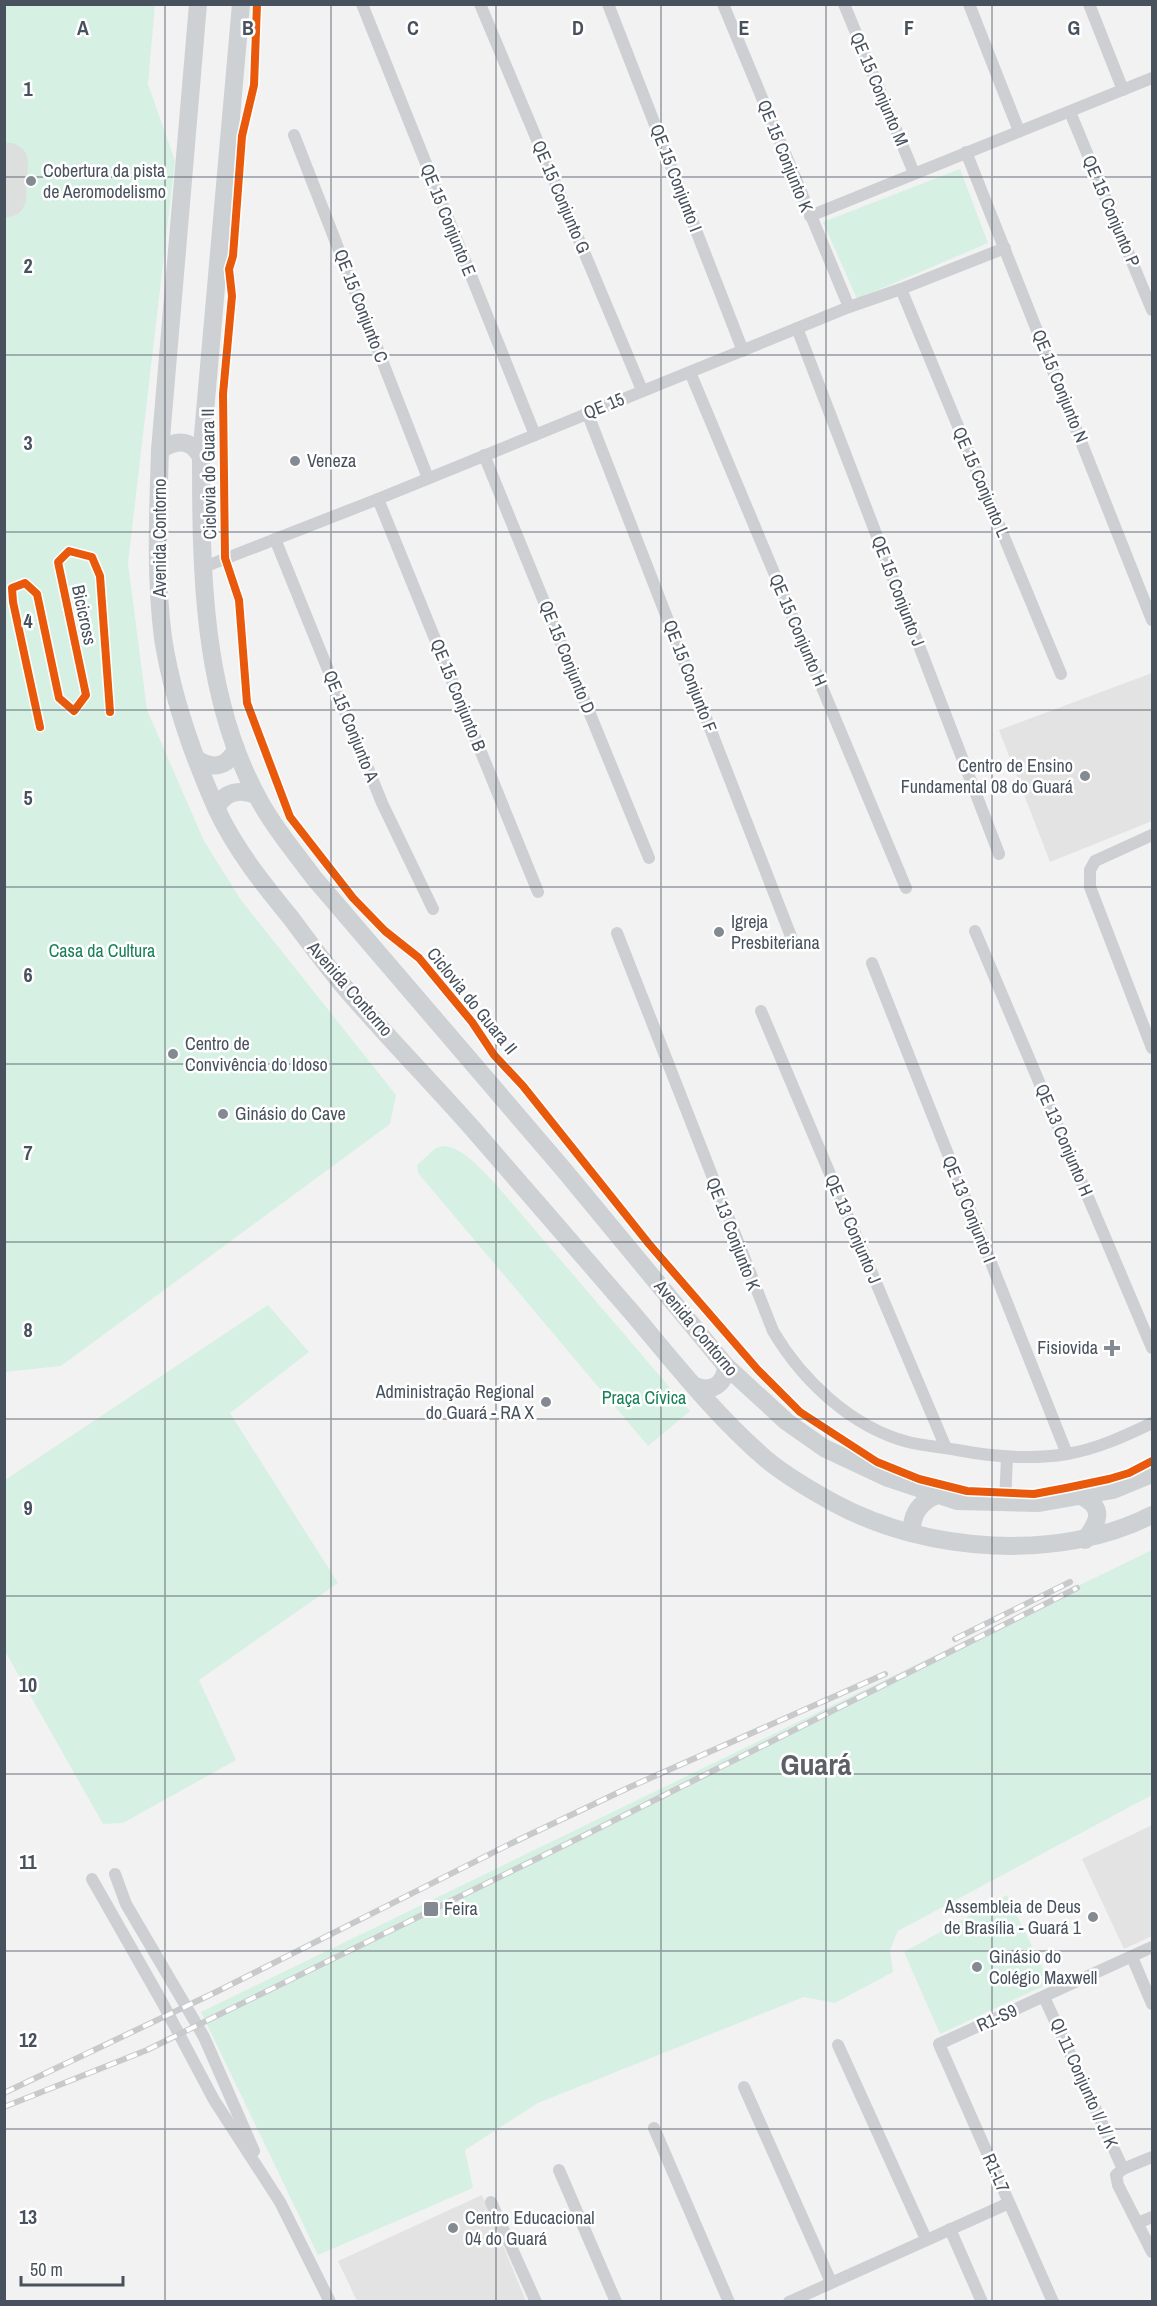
<svg xmlns="http://www.w3.org/2000/svg" width="1157" height="2306" font-family="'Archivo Narrow',sans-serif">
  <style>
    .education { fill: #e4e3e4 }
    .green { fill: #d6f1e3 }
    .lines { fill: none; stroke-linecap: round; stroke-linejoin: round }
    .taxiway { stroke: #dddede; stroke-width: 38 }
    .street { stroke: #cdcfd2; stroke-width: 12 }
    .secondary { stroke: #ced1d4; stroke-width: 18 }
    .rail-casing { stroke: #c8c9cb; stroke-width: 6 }
    .rail { stroke: #fff; stroke-width: 4; stroke-dasharray: 11; stroke-linecap: butt }
    .cycleway-casing { stroke: #fff; stroke-width: 11 }
    .cycleway { stroke: #e8590c; stroke-width: 8 }
    .grid { fill: none; stroke: #48525e; stroke-width: 1.5; stroke-opacity: 0.55 }
    .poi-dot { fill: #848a92; stroke: #fff; stroke-width: 2 }
    .labels { text-anchor: middle; stroke-width: 5; stroke-linejoin: round; paint-order: stroke }
    .street-label { font-size: 18px; fill: #48525e; stroke: #fff }
    .poi-label { font-size: 18px; fill: #48525e; stroke: #fff; text-anchor: start }
    .park-label { font-size: 18px; fill: #188156; stroke: #fff }
    .town-label { font-size: 30px; font-weight: bold; fill: #5d6066; stroke: #fff }
    .grid-label { font-size: 20px; text-anchor: middle; font-weight: bold; fill: #48525e; stroke: #fff; stroke-width: 5; stroke-linejoin: round; paint-order: stroke }
  </style>
  <rect width="100%" height="100%" fill="#f2f2f2"/>
  <g class="education">
    <polygon points="1152,673 1152,821 1050,862 999,730"/>
    <polygon points="1152,1825 1152,1936 1124,1949 1082,1859"/>
    <polygon points="482,2195 526,2301 357,2301 338,2261"/>
  </g>
  <g class="green">
    <polygon points="5,4 155,5 148,84 175,161 128,563 147,710 204,841 241,900 396,1095 390,1124 61,1366 5,1372"/>
    <polygon points="960,169 988,243 857,299 823,222"/>
    <path d="M444,1146C464,1148 479,1168 493,1181L690,1411L648,1446L418,1173L417,1165L436,1148Z"/>
    <polygon points="268,1305 309,1352 230,1413 338,1583 199,1680 236,1760 123,1823 103,1824 5,1651 5,1480"/>
    <polygon points="1152,1550 1152,1795 898,1931 890,1950 893,1972 835,2003 804,1997 538,2103 465,2150 473,2188 318,2255 201,2012"/>
    <polygon points="1007,1895 1050,1983 940,2034 904,1952"/>
  </g>
  <g class="lines">
    <polyline class="taxiway" points="7,198 9,162"/>
    <g class="street">
      <polyline points="362,4 535,435"/>
      <polyline points="480,4 642,390"/>
      <polyline points="608,4 743,351"/>
      <polyline points="723,4 849,307"/>
      <polyline points="844,4 914,173"/>
      <polyline points="969,4 1019,131"/>
      <polyline points="1089,4 1123,90"/>
      <polyline points="1070,112 1152,310"/>
      <polyline points="294,135 428,478"/>
      <polyline points="966,152 1152,620"/>
      <polyline points="810,216 1152,78"/>
      <polyline points="901,289 1061,674"/>
      <polyline points="797,328 999,854"/>
      <polyline points="690,372 906,888"/>
      <polyline points="587,412 792,939"/>
      <polyline points="484,455 649,858"/>
      <polyline points="378,499 538,892"/>
      <polyline points="275,539 382,803 433,909"/>
      <polyline points="204,567 378,499 849,307 901,289 1005,248"/>
      <polyline points="1152,835 1095,861 1090,870 1090,887 1152,1048"/>
      <polyline points="975,931 1152,1348"/>
      <path d="M617,933L773,1331C802,1380 851,1427 908,1442C924,1446 941,1447 957,1450C994,1457 1030,1460 1067,1454C1097,1449 1125,1436 1152,1423"/>
      <polyline points="872,963 1067,1454"/>
      <polyline points="761,1011 946,1448"/>
      <polyline points="1005,1503 1007,1457"/>
      <polyline points="115,1874 126,1904 204,2037 254,2151"/>
      <polyline points="92,1879 162,2002 214,2100 280,2202 330,2302"/>
      <polyline points="1132,1957 1152,2004"/>
      <polyline points="1044,1997 1123,2169"/>
      <polyline points="838,2045 926,2239"/>
      <polyline points="744,2087 831,2282"/>
      <polyline points="654,2128 729,2302"/>
      <polyline points="1152,2157 1123,2169 1116,2175 1118,2185 1152,2252"/>
      <polyline points="559,2170 616,2302"/>
      <polyline points="491,2202 536,2302"/>
      <polyline points="1138,2223 1152,2217"/>
      <polyline points="950,2229 982,2302"/>
      <polyline points="789,2302 1009,2203"/>
      <polyline points="1053,2302 939,2044 1152,1947"/>
    </g>
    <g class="secondary">
      <path d="M198,4L160,450C158,512 155,576 163,638C172,696 193,756 217,810C236,850 263,884 291,918C307,940 324,962 341,983C383,1033 430,1080 473,1129C527,1191 580,1253 634,1315C676,1365 717,1417 767,1460C788,1477 812,1491 836,1504C927,1553 1060,1562 1152,1515"/>
      <path d="M241,4L201,457C201,569 202,694 257,796C272,825 294,851 314,878L564,1170L726,1366L787,1422L824,1448L888,1478L957,1501L1039,1503L1113,1490L1152,1474"/>
      <path d="M160,450C177,439 191,439 201,457"/>
      <path d="M198,760C214,770 228,766 236,749"/>
      <path d="M217,808C224,791 240,789 256,795"/>
      <path d="M695,1386C711,1393 725,1385 726,1366"/>
      <path d="M1083,1497C1106,1509 1097,1523 1085,1540"/>
      <path d="M912,1533C911,1515 919,1503 935,1496"/>
    </g>
    <defs>
      <g id="rail">
        <polyline points="955,1639 1070,1582"/>
        <polyline points="4,2093 216,1992 512,1843 630,1787 885,1674"/>
        <polyline points="4,2107 147,2050 585,1835 1077,1588"/>
      </g>
    </defs>
    <use href="#rail" class="rail-casing"/>
    <use href="#rail" class="rail"/>
    <defs>
      <g id="cycleway">
        <polyline points="257,4 254,85 242,136 233,256 229,269 232,296 223,394 225,558 239,600 247,703 290,817 353,898 385,931 419,958 472,1022 494,1055 523,1086 649,1244 758,1370 800,1412 877,1462 919,1479 967,1491 1034,1494 1066,1488 1109,1479 1129,1473 1152,1461"/>
        <polyline points="40,727 13,602 12,588 25,583 37,594 59,698 74,711 86,695 58,562 69,551 92,557 100,576 110,712"/>
      </g>
    </defs>
    <use href="#cycleway" class="cycleway-casing"/>
    <use href="#cycleway" class="cycleway"/>
  </g>
  <path class="grid" d="M165,4V2302M331,4V2302M496,4V2302M661,4V2302M826,4V2302M992,4V2302M4,177H1152M4,355H1152M4,532H1152M4,710H1152M4,887H1152M4,1064H1152M4,1242H1152M4,1419H1152M4,1596H1152M4,1774H1152M4,1951H1152M4,2129H1152"/>
  <g class="poi-dot">
    <circle cx="31" cy="181" r="6"/>
    <circle cx="295" cy="461" r="6"/>
    <circle cx="1085" cy="776" r="6"/>
    <circle cx="719" cy="932" r="6"/>
    <circle cx="173" cy="1054" r="6"/>
    <circle cx="223" cy="1114" r="6"/>
    <path d="M1109 1339h6v6h6v6h-6v6h-6v-6h-6v-6h6z"/>
    <circle cx="546" cy="1402" r="6"/>
    <rect x="423" y="1901" width="16" height="16" rx="3"/>
    <circle cx="1093" cy="1917" r="6"/>
    <circle cx="977" cy="1967" r="6"/>
    <circle cx="453" cy="2228" r="6"/>
  </g>
  <g class="labels">
    <g class="street-label">
      <text transform="translate(879 89) rotate(67)" y="6">QE 15 Conjunto M</text>
      <text transform="translate(785 156) rotate(68)" y="6">QE 15 Conjunto K</text>
      <text transform="translate(676 178) rotate(69)" y="6">QE 15 Conjunto I</text>
      <text transform="translate(561 197) rotate(67)" y="6">QE 15 Conjunto G</text>
      <text transform="translate(1111 211) rotate(67)" y="6">QE 15 Conjunto P</text>
      <text transform="translate(448 220) rotate(68)" y="6">QE 15 Conjunto E</text>
      <text transform="translate(361 306) rotate(69)" y="6">QE 15 Conjunto C</text>
      <text transform="translate(1060 386) rotate(68)" y="6">QE 15 Conjunto N</text>
      <text transform="translate(604 406) rotate(-22)" y="6">QE 15</text>
      <text transform="translate(209 474) rotate(-91)" y="6">Ciclovia do Guara II</text>
      <text transform="translate(981 482) rotate(67)" y="6">QE 15 Conjunto L</text>
      <text transform="translate(160 538) rotate(-90)" y="6">Avenida Contorno</text>
      <text transform="translate(898 591) rotate(69)" y="6">QE 15 Conjunto J</text>
      <text transform="translate(84 615) rotate(78)" y="6">Bicicross</text>
      <text transform="translate(798 630) rotate(67)" y="6">QE 15 Conjunto H</text>
      <text transform="translate(567 657) rotate(68)" y="6">QE 15 Conjunto D</text>
      <text transform="translate(690 676) rotate(69)" y="6">QE 15 Conjunto F</text>
      <text transform="translate(458 695) rotate(68)" y="6">QE 15 Conjunto B</text>
      <text transform="translate(351 726) rotate(68)" y="6">QE 15 Conjunto A</text>
      <text transform="translate(350 989) rotate(49)" y="6">Avenida Contorno</text>
      <text transform="translate(472 1001) rotate(51)" y="6">Ciclovia do Guara II</text>
      <text transform="translate(1064 1140) rotate(67)" y="6">QE 13 Conjunto H</text>
      <text transform="translate(969 1209) rotate(68)" y="6">QE 13 Conjunto I</text>
      <text transform="translate(853 1229) rotate(67)" y="6">QE 13 Conjunto J</text>
      <text transform="translate(733 1234) rotate(69)" y="6">QE 13 Conjunto K</text>
      <text transform="translate(696 1328) rotate(50)" y="6">Avenida Contorno</text>
      <text transform="translate(997 2018) rotate(-24)" y="6">R1-S9</text>
      <text transform="translate(1084 2083) rotate(66)" y="6">QI 11 Conjunto I/ J/ K</text>
      <text transform="translate(996 2173) rotate(66)" y="6">R1-L7</text>
    </g>
    <g class="poi-label">
      <text x="43" y="177">Cobertura da pista<tspan x="43" dy="21">de Aeromodelismo</tspan></text>
      <text x="307" y="467">Veneza</text>
      <text x="1073" y="772" text-anchor="end">Centro de Ensino<tspan x="1073" dy="21">Fundamental 08 do Guará</tspan></text>
      <text x="731" y="928">Igreja<tspan x="731" dy="21">Presbiteriana</tspan></text>
      <text x="185" y="1050">Centro de<tspan x="185" dy="21">Convivência do Idoso</tspan></text>
      <text x="235" y="1120">Ginásio do Cave</text>
      <text x="1098" y="1354" text-anchor="end">Fisiovida</text>
      <text x="534" y="1398" text-anchor="end">Administração Regional<tspan x="534" dy="21">do Guará - RA X</tspan></text>
      <text x="1081" y="1913" text-anchor="end">Assembleia de Deus<tspan x="1081" dy="21">de Brasília - Guará 1</tspan></text>
      <text x="444" y="1915">Feira</text>
      <text x="989" y="1963">Ginásio do<tspan x="989" dy="21">Colégio Maxwell</tspan></text>
      <text x="465" y="2224">Centro Educacional<tspan x="465" dy="21">04 do Guará</tspan></text>
    </g>
    <g class="park-label">
      <text x="102" y="957">Casa da Cultura</text>
      <text x="644" y="1404">Praça Cívica</text>
    </g>
    <g class="town-label">
      <text x="816" y="1775">Guará</text>
    </g>
  </g>
  <g class="grid-label">
    <text x="83" y="35">A</text>
    <text x="248" y="35">B</text>
    <text x="413" y="35">C</text>
    <text x="578" y="35">D</text>
    <text x="744" y="35">E</text>
    <text x="909" y="35">F</text>
    <text x="1074" y="35">G</text>
    <text x="28" y="96">1</text>
    <text x="28" y="273">2</text>
    <text x="28" y="450">3</text>
    <text x="28" y="628">4</text>
    <text x="28" y="805">5</text>
    <text x="28" y="982">6</text>
    <text x="28" y="1160">7</text>
    <text x="28" y="1337">8</text>
    <text x="28" y="1515">9</text>
    <text x="28" y="1692">10</text>
    <text x="28" y="1869">11</text>
    <text x="28" y="2047">12</text>
    <text x="28" y="2224">13</text>
  </g>
  <rect width="1157" height="2306" fill="none" stroke="#48525e" stroke-width="12"/>
  <path d="M21 2276v9h102v-9" fill="none" stroke="#48525e" stroke-width="3"/>
  <text x="30" y="2276" font-size="18" fill="#48525e" stroke="#ffffff" stroke-width="4.5" paint-order="stroke">50 m</text>
</svg>
